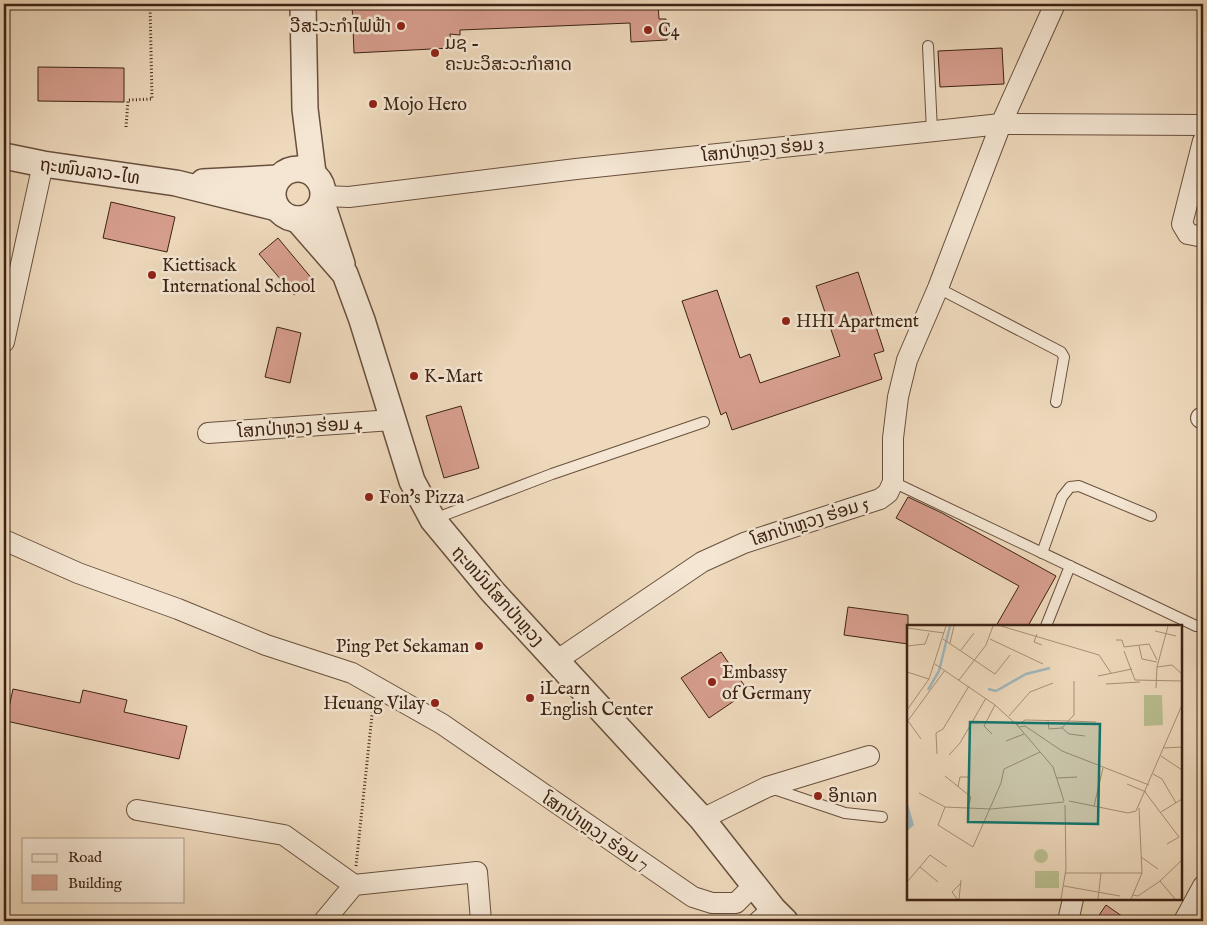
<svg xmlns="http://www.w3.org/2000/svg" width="1207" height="925" font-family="'IM FELL English','Noto Sans Lao',serif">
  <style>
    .building { fill: #d79e8e; stroke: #3d2213 }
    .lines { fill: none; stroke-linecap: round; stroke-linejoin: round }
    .service-casing { stroke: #69503d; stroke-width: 12 }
    .minor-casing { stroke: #69503d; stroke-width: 22 }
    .tertiary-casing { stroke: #69503d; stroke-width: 28 }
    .path { stroke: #3d2213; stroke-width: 3; stroke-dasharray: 1 2.5; stroke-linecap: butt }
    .service { stroke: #f4e6d3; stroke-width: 10 }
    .minor { stroke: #f4e6d3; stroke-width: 20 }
    .tertiary { stroke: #f4e6d3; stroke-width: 25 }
    .poi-dot { fill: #8f2418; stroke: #f4e6d3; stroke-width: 2 }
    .labels { text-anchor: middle; stroke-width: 5; stroke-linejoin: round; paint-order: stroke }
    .poi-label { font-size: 18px; fill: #3d2213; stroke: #f4e6d3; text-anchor: start }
    .street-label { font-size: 18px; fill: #3d2213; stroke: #f4e6d3 }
    .inset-river { fill: none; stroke: #a1b7bd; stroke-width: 2.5 }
    .inset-road { fill: none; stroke: #a79078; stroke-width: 1 }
    .view { fill: #0f766e; fill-opacity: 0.15; stroke: #0f766e; stroke-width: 2.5 }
    .inset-edge { fill: none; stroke: #3d2213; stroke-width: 2.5 }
  </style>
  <rect width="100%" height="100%" fill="#eed9bc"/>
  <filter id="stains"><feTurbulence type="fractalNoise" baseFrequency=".004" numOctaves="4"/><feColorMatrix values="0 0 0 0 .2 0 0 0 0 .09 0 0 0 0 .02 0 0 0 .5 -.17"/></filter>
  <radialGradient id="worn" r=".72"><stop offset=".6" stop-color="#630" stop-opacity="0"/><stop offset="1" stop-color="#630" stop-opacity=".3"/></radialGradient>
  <g class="building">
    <polygon points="352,4 658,4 659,19 666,19 667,40 631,42 630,23 460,30 460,35 450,34 451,48 354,53"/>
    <polygon points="1002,48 1004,84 940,87 938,51"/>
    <polygon points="38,67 124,68 124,102 38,101"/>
    <polygon points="111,202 175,217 167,252 103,238"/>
    <polygon points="278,238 313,280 294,295 259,254"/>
    <polygon points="858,272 884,351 874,354 882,379 732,430 726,412 721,415 682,301 717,290 740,358 750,354 760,383 840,356 816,286"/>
    <polygon points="277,327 301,333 290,383 265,377"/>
    <polygon points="461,406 479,468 444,478 426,416"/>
    <polygon points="908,497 942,513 1056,576 1028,626 996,626 1019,586 896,518"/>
    <polygon points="848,607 908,615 908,644 844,635"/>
    <polygon points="721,652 744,685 732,693 737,699 709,718 681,678"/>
    <polygon points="13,689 80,703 83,690 127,700 124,712 187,726 179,759 6,721"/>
    <polygon points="1106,905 1129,921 1095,921"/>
  </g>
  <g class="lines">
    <defs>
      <g id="service">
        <polyline points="928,46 932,131"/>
        <polyline points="938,288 1061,352 1064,357 1056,402"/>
        <polyline points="893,482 1196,626"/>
        <polyline points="434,519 552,474 704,422"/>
        <polyline points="1042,553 1062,497 1070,487 1079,486 1151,516"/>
        <polyline points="1046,626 1070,566"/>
        <polyline points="771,788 845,813 882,817"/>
      </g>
      <g id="minor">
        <polyline points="1203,141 1182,224 1188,234 1203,237"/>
        <polyline points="324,196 349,197 576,169 1001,124 1203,125"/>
        <polyline points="4,342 43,164"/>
        <polyline points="1201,418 1203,418"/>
        <polyline points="208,433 392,420"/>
        <polyline points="4,540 78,573 178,609 266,645 352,673 442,724 693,897 712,903 736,903 755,884"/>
        <polyline points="556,661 702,562 744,543 880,499 888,493 893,482 893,438 898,397 907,360 938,288 1001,124 1055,4"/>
        <polyline points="137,810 284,835 354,885"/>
        <polyline points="702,819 767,787 869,756"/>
        <polyline points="324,921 354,885 477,872 481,921"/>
        <polyline points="759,921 773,909"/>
        <polyline points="1068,921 1073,899"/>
        <polyline points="1184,921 1203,886"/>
      </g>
      <g id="tertiary">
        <polyline points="303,4 305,109 313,173"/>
        <polyline points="4,156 43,164 176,183 277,208"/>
        <circle cx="298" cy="194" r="25"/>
        <polyline points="203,182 278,178"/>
        <polyline points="322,203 342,264"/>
        <polyline points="297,219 345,274 362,320 412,481 433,520 492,591 702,819 773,909 785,921"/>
      </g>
    </defs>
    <use href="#service" class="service-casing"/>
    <use href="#minor" class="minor-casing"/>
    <use href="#tertiary" class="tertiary-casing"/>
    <g class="path">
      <polyline points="126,127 128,100 152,99 150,4"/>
      <polyline points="356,866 373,706"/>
    </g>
    <use href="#service" class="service"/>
    <use href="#minor" class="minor"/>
    <use href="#tertiary" class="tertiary"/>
  </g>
  <g class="poi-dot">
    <circle cx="401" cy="26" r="5"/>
    <circle cx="648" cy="30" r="5"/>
    <circle cx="435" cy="53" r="5"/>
    <circle cx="373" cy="104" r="5"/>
    <circle cx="152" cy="275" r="5"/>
    <circle cx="786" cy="321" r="5"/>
    <circle cx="414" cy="376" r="5"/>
    <circle cx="369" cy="497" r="5"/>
    <circle cx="479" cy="646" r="5"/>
    <circle cx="712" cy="682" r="5"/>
    <circle cx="530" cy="698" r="5"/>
    <circle cx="435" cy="703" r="5"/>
    <circle cx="818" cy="796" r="5"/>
  </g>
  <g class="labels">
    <g class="poi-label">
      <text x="391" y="32" text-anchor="end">ວີສະວະກຳໄຟຟ້າ</text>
      <text x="658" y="36">C4</text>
      <text x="445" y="49">ມຊ -<tspan x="445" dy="21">ຄະນະວິສະວະກຳສາດ</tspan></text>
      <text x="383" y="110">Mojo Hero</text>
      <text x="162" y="271">Kiettisack<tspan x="162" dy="21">International School</tspan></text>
      <text x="796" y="327">HHI Apartment</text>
      <text x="424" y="382">K-Mart</text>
      <text x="379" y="503">Fon's Pizza</text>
      <text x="469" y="652" text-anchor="end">Ping Pet Sekaman</text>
      <text x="722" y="678">Embassy<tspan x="722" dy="21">of Germany</tspan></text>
      <text x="540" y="694">iLearn<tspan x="540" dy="21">English Center</tspan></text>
      <text x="425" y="709" text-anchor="end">Heuang Vilay</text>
      <text x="828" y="802">ອິກເລກ</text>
    </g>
    <g class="street-label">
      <text transform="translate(763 149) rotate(-6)" y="6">ໂສກປ່າຫຼວງ ຮ່ອມ 3</text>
      <text transform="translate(90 171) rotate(8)" y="6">ຖະໜົນລາວ-ໄທ</text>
      <text transform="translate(300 427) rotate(-4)" y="6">ໂສກປ່າຫຼວງ ຮ່ອມ 4</text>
      <text transform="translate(810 521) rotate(-18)" y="6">ໂສກປ່າຫຼວງ ຮ່ອມ 5</text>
      <text transform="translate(498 596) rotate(48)" y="6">ຖະຫນົນໂສກປ່າຫຼວງ</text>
      <text transform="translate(596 831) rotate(34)" y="6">ໂສກປ່າຫຼວງ ຮ່ອມ 7</text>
    </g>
  </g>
  <g transform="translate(907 625)">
    <rect width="275" height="275" fill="#eed9bc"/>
    <path d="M237,70H255L256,100L237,101ZM127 231a7 7 0 1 1 14 0a7 7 0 1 1-14 0ZM128,246H152V263H128Z" fill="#b9bf91"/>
    <path d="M1,179L7,200L0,206V179Z" fill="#a1b7bd"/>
    <path class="inset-river" d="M81,64L89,66L119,49L143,43M21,65L32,46L43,1"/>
    <path class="inset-road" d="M94,1L192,30L204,48M261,1L250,42L265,40L275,49M0,3L37,8M248,6L269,11M130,9L127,17L135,20M36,14L88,49L103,30M83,14L136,39M209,15H215L217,22L242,19L250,35M43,18L47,1M0,21L18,19L22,8M232,21L235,34L250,37M54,25L67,8M217,26L228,55L275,56M28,39L88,80L110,100L146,142L157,176M0,47L22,54M191,51L225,44M52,55L79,20L86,1M199,59L233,57M249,63L250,42M0,85L22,54L39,1M102,91L123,67L146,58M1,96L14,114M141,96L142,104L155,103L161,96L189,97M0,97L38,45M110,100L118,95L161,96L167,90V56M112,102L118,101L155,126L242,160M155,103L162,109L178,111M85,109L77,101L88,80M99,116L117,109M257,123L275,122M30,129L29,108L36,104L62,61M42,130L53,118L79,73M254,131L275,145M246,149L255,154L269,178M38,151L64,172L61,183M150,153L170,152M220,159L239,167M51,162L53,152H63M238,167L272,212L260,219M12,168L38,182L84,184L157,177M162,176L221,188L229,186L275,80M187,181L196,143M38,182L31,200L66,222L94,158L97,144L133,127M254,187L275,174M234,232L251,244M13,242L31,257M158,248H235M0,257L23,230L40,242M157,261L213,271M226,270L231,271L253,256M50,274L45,267L54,258M52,274L54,255M154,274L159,244L158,180M191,274L194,248M224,274L235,248L232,183M268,274L253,256L275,235"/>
    <path class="view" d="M63,97L193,99L191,199L61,197Z"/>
    <rect width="275" height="275" class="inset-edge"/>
  </g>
  <rect width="1207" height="925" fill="none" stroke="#eed9bc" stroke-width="20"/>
  <rect x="5" y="5" width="1197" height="915" fill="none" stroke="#3d2213" stroke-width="2.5"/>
  <rect x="10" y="10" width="1187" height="905" fill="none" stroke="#3d2213"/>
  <rect x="22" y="838" width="162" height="65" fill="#f4e6d3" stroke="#ab9886"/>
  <rect x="32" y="854" width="25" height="8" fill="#f4e6d3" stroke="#ab9886"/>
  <text x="68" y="862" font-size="15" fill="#3d2213">Road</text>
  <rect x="32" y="875" width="25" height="15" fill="#d79e8e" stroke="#ab9886"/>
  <text x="68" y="888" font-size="15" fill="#3d2213">Building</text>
  <rect width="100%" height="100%" filter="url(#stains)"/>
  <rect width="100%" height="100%" fill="url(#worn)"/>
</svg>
